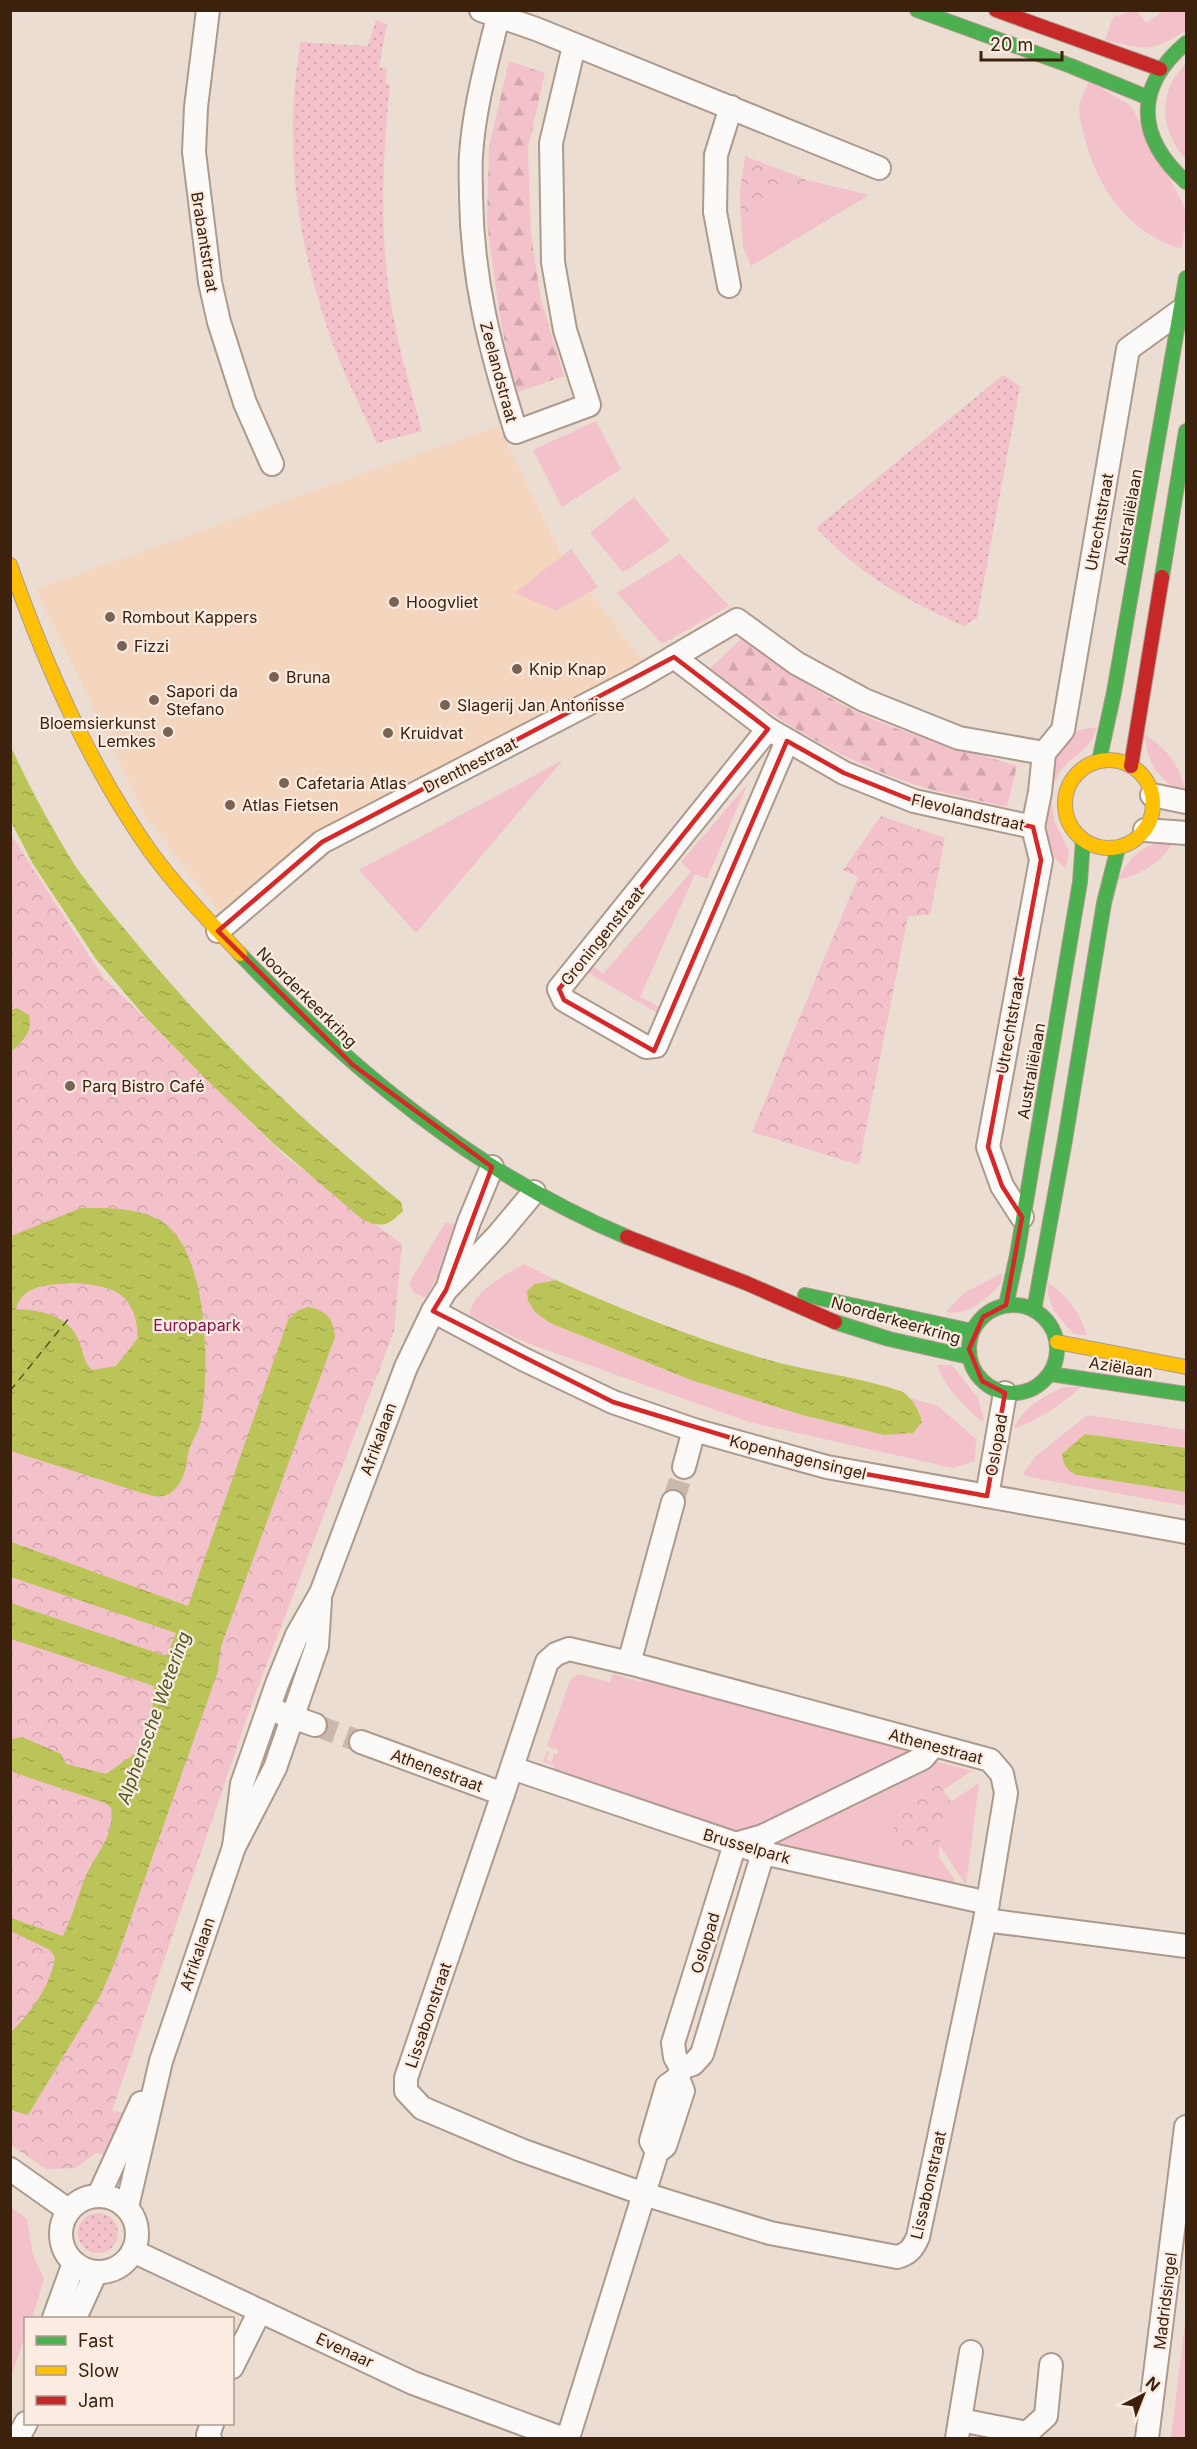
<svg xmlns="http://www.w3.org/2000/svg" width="1197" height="2449" font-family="Inter,sans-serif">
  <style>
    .built { fill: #f4d5be }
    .grass { fill: #f3c1ca }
    .forest { fill: url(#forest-firs) }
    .park { fill: url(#park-crowns) }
    .garden { fill: url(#garden-dots) }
    .water { fill: url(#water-ripples); fill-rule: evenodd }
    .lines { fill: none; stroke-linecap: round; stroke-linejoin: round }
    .ferry { stroke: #4e5822; stroke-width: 1.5; stroke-dasharray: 8 6; stroke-linecap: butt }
    .street-tunnel { stroke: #c9b8ab; stroke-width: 22; stroke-dasharray: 22 11; stroke-linecap: butt }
    .street-casing { stroke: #ad9a8c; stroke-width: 26 }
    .fast-casing { stroke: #ad9a8c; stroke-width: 16 }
    .slow-casing { stroke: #ad9a8c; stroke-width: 16 }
    .jam-casing { stroke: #ad9a8c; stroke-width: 16 }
    .street { stroke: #fcfaf8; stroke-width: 22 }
    .fast { stroke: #4caf50; stroke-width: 14 }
    .slow { stroke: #ffc107; stroke-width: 14 }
    .jam { stroke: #c62828; stroke-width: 14 }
    .marked { fill: none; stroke: #d62828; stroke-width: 4.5; stroke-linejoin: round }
    .poi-dot { fill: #7a6352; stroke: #faece2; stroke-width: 2 }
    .labels { text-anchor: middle; stroke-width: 4.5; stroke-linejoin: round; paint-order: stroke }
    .street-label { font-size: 16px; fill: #3c220d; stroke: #faece2 }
    .poi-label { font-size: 16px; fill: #3c220d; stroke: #faece2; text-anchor: start }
    .park-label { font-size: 16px; fill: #88144c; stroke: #faece2 }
    .water-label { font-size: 18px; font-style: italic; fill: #4e5822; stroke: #faece2 }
  </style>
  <defs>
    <pattern id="forest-firs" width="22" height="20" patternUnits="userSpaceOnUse" patternTransform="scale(1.5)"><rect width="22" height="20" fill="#f3c1ca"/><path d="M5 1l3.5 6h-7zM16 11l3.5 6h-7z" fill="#d1a6ac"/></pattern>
    <pattern id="park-crowns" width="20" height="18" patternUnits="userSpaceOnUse" patternTransform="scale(1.5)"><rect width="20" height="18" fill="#f3c1ca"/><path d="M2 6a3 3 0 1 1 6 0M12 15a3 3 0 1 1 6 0" fill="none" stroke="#d1a6ac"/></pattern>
    <pattern id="garden-dots" width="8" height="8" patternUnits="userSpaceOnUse" patternTransform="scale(1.5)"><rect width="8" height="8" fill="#f3c1ca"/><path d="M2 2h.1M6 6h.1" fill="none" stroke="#d1a6ac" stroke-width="1.8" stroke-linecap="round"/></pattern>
    <pattern id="water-ripples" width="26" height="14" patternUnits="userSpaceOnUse" patternTransform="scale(1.5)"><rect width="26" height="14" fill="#bac458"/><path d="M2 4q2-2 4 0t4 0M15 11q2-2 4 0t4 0" fill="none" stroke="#a1a84b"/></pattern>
  </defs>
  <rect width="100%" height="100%" fill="#ecddd2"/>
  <polygon class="built" points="498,426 564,560 644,662 574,702 340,822 219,912 145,815 36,589"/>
  <g class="grass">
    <path d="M1132,11H1137L1146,23L1164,11H1186V30C1150,54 1145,49 1105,40L1113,17Z"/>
    <path d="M1186,64V159C1160,133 1157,89 1186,64Z"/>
    <path d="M1089,81L1131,106L1183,204L1186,216L1182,249C1129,234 1096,187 1084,135C1082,126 1079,117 1079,108C1080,99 1086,89 1089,81Z"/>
    <polygon points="807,180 869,195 751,266 743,247 741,218"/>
    <polygon points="596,421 621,469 562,507 533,450"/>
    <polygon points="634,497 670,541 623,572 590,533"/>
    <polygon points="571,549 598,587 556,611 515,593"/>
    <polygon points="680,554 729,606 664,643 660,642 617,593"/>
    <path d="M1097,727L1092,740L1084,749L1067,763L1059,773L1053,785L1051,796L1054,820L1069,851L1066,868C1057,862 1050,853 1047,842C1040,818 1051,752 1070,735C1077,729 1088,729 1097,727Z"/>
    <path d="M1145,735C1167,749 1180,765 1185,791C1158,782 1147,763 1145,735Z"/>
    <polygon points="563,760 416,933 359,870"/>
    <polygon points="747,785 707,879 695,874 640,997 656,1005 661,1011 659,1014 580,968 587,961 603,974 691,872 681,862"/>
    <path d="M1176,840C1160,862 1144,874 1117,880C1134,852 1143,843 1176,840Z"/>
    <polygon points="445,1223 457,1224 441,1272 425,1298 413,1292 409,1283"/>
    <path d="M524,1264L556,1280L535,1284V1311L550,1323L691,1380L802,1415L884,1435L913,1433L920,1413L910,1398L938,1406L976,1439L975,1461L953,1468L749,1422L527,1343L470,1316C470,1292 505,1275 524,1264Z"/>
    <path d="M1002,1273L1001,1283C987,1299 968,1316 946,1312L964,1293Z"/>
    <path d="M1048,1283C1069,1296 1079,1313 1087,1335L1074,1334C1061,1320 1045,1304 1048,1283Z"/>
    <path d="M937,1365H952L978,1398L984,1420L981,1421C963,1405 945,1388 937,1365Z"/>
    <path d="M1063,1387H1081C1061,1405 1042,1417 1017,1428L1014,1427C1025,1406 1043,1397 1063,1387Z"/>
    <path d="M1087,1415L1186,1430V1448L1152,1442L1062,1454C1063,1465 1067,1470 1076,1475L1186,1492V1506L1029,1477L1023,1474L1036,1456Z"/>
    <polygon points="578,1674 610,1682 613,1674 642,1682 644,1677 921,1751 748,1838 556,1775 553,1765 543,1761 547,1751 550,1752 546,1760 552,1762 554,1753 557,1754 558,1750 547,1746 570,1680"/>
    <polygon points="931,1760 972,1771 943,1790 940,1785 893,1834 889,1834 886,1852 899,1849 939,1857 955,1880 947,1886 767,1848 766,1842"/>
    <polygon points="979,1783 966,1885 939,1845 947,1804"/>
    <polygon points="11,2207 27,2219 33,2255 44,2279 32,2318 26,2318 25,2337 11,2377"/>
    <polygon points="1186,2315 1186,2438 1171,2438"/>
  </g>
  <g class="forest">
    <polygon points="509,61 545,73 528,148 531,234 541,300 564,376 518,392 509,364 499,310 487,224 489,147"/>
    <path d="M742,638C775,662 808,687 845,706C899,734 959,748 1017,766L1007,807C976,799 943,794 913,784C837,759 772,716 708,670Z"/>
  </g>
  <g class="park">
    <polygon points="745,156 807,180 741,218 740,192"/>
    <polygon points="881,816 945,838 930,915 908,916 859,1165 752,1132 858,877 843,870"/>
    <polygon points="10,833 103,977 286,1157 402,1244 394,1331 255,1695 112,2111 125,2113 108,2155 96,2153 76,2168 46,2169 11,2145"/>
    <polygon points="939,1785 951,1801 947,1804 939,1845 939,1857 900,1849 898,1854 885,1852 889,1833 893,1833 899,1804"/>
  </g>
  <g class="garden">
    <path d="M376,20L387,24L379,67L387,69L385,83L390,84C383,155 379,227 390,298C397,343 410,387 422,431L377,443C357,399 334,355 321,308C304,253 293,195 293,137C292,106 296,73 300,42L368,46Z"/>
    <path d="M1003,375L1020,386L977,618L964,626C925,609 884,588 850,560C838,550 828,539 816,528Z"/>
    <circle cx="98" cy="2233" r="20"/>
  </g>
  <g class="water">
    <path d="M11,747C30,788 52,829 76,867C95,894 117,920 138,945C217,1041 305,1124 401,1202L403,1211C387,1226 384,1228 363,1220L274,1144L208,1081L146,1018L96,959L33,864L11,822Z"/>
    <path d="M17,1008L29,1015C32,1034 24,1039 11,1052V1010Z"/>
    <path d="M81,1208C108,1208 137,1207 161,1221C209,1250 210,1371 201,1420C199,1432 190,1443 188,1454C186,1469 183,1485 169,1494C160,1499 152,1495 142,1493L11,1451V1236ZM73,1283C114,1286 136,1292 138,1338L116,1366L92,1370C83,1362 83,1349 78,1339C68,1315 39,1310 16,1309C23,1283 51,1285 73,1283Z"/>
    <path d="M556,1280C624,1311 694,1338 765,1359C810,1372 858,1376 903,1392C913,1400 919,1409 922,1422L913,1433L884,1435L802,1415L691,1380L550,1323L535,1312L528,1301L527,1291L535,1284Z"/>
    <path d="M308,1307C326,1310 334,1319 335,1337L221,1646L218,1671L116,1960L100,1996L28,2115L11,2110V2032C31,2013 51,1985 55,1957L50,1950L11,1931V1918L63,1936C73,1917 77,1897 85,1878C95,1853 115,1838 111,1808L105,1803L15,1773L11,1769V1741L12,1739L22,1737L61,1754L66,1764L106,1774L150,1743L154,1686L11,1639V1603L163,1655H167L176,1633L11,1577V1542L188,1606L288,1320L297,1311Z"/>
    <path d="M1085,1434L1186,1448V1492L1076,1475C1067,1470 1063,1465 1062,1454Z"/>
  </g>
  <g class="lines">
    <polyline class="ferry" points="10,1391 69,1318"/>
    <g class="street-tunnel">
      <polyline points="673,1502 684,1467"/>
      <polyline points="315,1725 361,1742"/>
    </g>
    <defs>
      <g id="street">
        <polyline points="208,10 196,107 194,152 210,282 219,322 245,403 272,464"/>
        <polyline points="481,10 536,29 879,168"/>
        <path d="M498,17C487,62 474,108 471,155C470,168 471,182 471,196C472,281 491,352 516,432L589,405L565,330L553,262L551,143L574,46"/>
        <polyline points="729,286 715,212 716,155 731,107"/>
        <polyline points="674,657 768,729 844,773 914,801 1033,827"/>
        <polyline points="768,729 559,989 564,1000 646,1047 656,1046 787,741"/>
        <polyline points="1044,753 1063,730 1128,349 1182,310"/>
        <polyline points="1152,795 1186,802"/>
        <polyline points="1145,830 1186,833"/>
        <polyline points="218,931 322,842 638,678 737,620 796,663 864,700 959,738 1044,753"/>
        <polyline points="1022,1217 1002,1186 988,1147 1041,860 1033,827 1040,792 1044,753"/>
        <polyline points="449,1283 469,1222 492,1167"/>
        <polyline points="433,1311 523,1359 613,1402 694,1430 827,1467 1186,1532"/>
        <polyline points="684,1467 694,1430"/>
        <polyline points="987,1496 1005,1393"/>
        <polyline points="629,1663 673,1502"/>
        <polyline points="278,1712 315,1725"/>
        <polyline points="361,1742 503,1794 547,1662 556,1654 569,1649 629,1663 990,1760 1002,1774 1006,1793 985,1920 1186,1946"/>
        <polyline points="512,1768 763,1853 988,1903"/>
        <path d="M503,1794L406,2078V2091L422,2108L521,2150L644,2194L770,2233L897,2257C909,2254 913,2248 918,2237L985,1920"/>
        <polyline points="234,1847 242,1784 277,1684 297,1635 321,1593 406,1367 433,1311 446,1290 498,1235 534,1192"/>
        <polyline points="681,2068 693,2064 702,2054 763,1853 763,1838"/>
        <polyline points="657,2152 651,2141 667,2086 678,2078 681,2068 675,2057 673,2043 735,1844 763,1836 923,1758 934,1745"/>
        <polyline points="10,2169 68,2210"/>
        <polyline points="99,2195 141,2103"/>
        <circle cx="99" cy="2234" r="38"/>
        <polyline points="127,2207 161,2061 234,1847 275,1768 317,1646 320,1600"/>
        <polyline points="133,2251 413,2383 561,2438"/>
        <polyline points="54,2318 74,2263"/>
        <polyline points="75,2318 96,2272"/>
        <polyline points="232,2367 260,2311"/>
        <polyline points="960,2420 1027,2433 1046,2416 1051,2365"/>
        <polyline points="18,2438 26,2423"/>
        <polyline points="210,2438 208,2435 212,2424"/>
        <polyline points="568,2438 657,2152 665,2146 683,2091 678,2078"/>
        <polyline points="957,2438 971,2352"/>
        <polyline points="1147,2438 1186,2127"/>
      </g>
      <g id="fast">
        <polyline points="917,10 1071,66 1149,98"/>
        <path d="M1186,43C1134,87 1136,137 1186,182"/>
        <polyline points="1162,577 1186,431"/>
        <polyline points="1099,761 1114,692 1186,278"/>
        <path d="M240,954C352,1071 477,1174 627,1237"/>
        <polyline points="805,1295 972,1331"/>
        <circle cx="1013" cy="1349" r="44"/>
        <polyline points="1006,1305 1017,1255 1080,882 1083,840"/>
        <polyline points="1034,1310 1065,1140 1104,903 1118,848"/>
        <polyline points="835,1322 889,1339 969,1357"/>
        <polyline points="1050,1374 1186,1394"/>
      </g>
      <g id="slow">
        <path d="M10,565C46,666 88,763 150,851C177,888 209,921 240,954"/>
        <circle cx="1109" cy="804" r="44"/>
        <polyline points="1057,1342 1186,1367"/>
      </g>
      <g id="jam">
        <polyline points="996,10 1160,69"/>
        <polyline points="1131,766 1162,577"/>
        <polyline points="627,1237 746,1283 835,1322"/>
      </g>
    </defs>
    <use href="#street" class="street-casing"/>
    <use href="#fast" class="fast-casing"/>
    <use href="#slow" class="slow-casing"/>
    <use href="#jam" class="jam-casing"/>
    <use href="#street" class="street"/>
    <use href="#fast" class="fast"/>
    <use href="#slow" class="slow"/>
    <use href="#jam" class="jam"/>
  </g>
  <path class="marked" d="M674,657L768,729L559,989L564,1000L654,1051L787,741L844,773L914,801L1033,827L1041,860L988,1147L1002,1186L1022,1217L1006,1305L983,1317L969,1349L982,1381L1005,1393L987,1496L827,1467L613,1402L433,1311L446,1290L492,1167L353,1065L218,931L322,842Z"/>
  <g class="poi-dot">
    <circle cx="394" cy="602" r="6"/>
    <circle cx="110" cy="617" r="6"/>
    <circle cx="122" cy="646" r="6"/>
    <circle cx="517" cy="669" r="6"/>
    <circle cx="274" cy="677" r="6"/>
    <circle cx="154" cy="700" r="6"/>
    <circle cx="445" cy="705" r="6"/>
    <circle cx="168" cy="732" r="6"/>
    <circle cx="388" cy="733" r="6"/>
    <circle cx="284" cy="783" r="6"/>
    <circle cx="230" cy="805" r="6"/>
    <circle cx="70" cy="1086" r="6"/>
  </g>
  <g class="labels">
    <g class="street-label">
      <text transform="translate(205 242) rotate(81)" y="6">Brabantstraat</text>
      <text transform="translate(499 372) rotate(75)" y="6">Zeelandstraat</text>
      <text transform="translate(1128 517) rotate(-80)" y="6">Australiëlaan</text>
      <text transform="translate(1099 522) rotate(-80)" y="6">Utrechtstraat</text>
      <text transform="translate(470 765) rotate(-27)" y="6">Drenthestraat</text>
      <text transform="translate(968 812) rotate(13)" y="6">Flevolandstraat</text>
      <text transform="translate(602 936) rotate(-51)" y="6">Groningenstraat</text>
      <text transform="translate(307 997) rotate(45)" y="6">Noorderkeerkring</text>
      <text transform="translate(1010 1025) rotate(-80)" y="6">Utrechtstraat</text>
      <text transform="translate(1031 1071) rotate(-80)" y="6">Australiëlaan</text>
      <text transform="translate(896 1320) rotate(16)" y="6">Noorderkeerkring</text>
      <text transform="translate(1121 1367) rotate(9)" y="6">Aziëlaan</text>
      <text transform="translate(378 1439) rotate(-70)" y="6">Afrikalaan</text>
      <text transform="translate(996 1445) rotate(-80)" y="6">Oslopad</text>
      <text transform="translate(798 1457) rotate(14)" y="6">Kopenhagensingel</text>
      <text transform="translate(936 1746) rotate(15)" y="6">Athenestraat</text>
      <text transform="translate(437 1770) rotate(20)" y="6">Athenestraat</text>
      <text transform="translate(747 1846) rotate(16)" y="6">Brusselpark</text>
      <text transform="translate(705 1943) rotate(-73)" y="6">Oslopad</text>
      <text transform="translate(197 1954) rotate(-71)" y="6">Afrikalaan</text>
      <text transform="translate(428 2015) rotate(-71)" y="6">Lissabonstraat</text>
      <text transform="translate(928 2185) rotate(-77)" y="6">Lissabonstraat</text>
      <text transform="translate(1165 2301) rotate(-83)" y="6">Madridsingel</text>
      <text transform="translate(345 2350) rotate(25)" y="6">Evenaar</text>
    </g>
    <g class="poi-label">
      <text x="406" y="608">Hoogvliet</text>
      <text x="122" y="623">Rombout Kappers</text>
      <text x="134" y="652">Fizzi</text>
      <text x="529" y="675">Knip Knap</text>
      <text x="286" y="683">Bruna</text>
      <text x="166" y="697">Sapori da<tspan x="166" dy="18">Stefano</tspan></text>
      <text x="457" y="711">Slagerij Jan Antonisse</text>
      <text x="156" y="729" text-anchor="end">Bloemsierkunst<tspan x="156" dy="18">Lemkes</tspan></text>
      <text x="400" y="739">Kruidvat</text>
      <text x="296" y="789">Cafetaria Atlas</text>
      <text x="242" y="811">Atlas Fietsen</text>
      <text x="82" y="1092">Parq Bistro Café</text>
    </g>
    <g class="park-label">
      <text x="197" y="1331">Europapark</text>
    </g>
    <g class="water-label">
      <text transform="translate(154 1718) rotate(-70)" y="6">Alphensche Wetering</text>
    </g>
  </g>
  <rect width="1197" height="2449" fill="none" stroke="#3c220d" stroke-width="24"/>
  <rect x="24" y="2317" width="210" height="108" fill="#faece2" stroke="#ae9b8d" stroke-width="1.5"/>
  <rect x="36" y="2336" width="30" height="9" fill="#4caf50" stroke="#ae9b8d" stroke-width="1.5"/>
  <text x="78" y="2347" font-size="18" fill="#3c220d">Fast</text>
  <rect x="36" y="2366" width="30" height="9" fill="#ffc107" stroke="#ae9b8d" stroke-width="1.5"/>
  <text x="78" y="2377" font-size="18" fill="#3c220d">Slow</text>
  <rect x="36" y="2396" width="30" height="9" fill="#c62828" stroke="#ae9b8d" stroke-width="1.5"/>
  <text x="78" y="2407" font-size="18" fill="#3c220d">Jam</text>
  <g transform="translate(1143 2395) rotate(42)" stroke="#faece2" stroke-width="4.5" paint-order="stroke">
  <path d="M0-4.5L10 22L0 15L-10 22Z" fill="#3c220d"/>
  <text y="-9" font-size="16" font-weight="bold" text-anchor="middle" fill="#3c220d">N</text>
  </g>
  <path d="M981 51v9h81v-9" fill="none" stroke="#3c220d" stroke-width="3"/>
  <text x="990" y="51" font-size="18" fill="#3c220d" stroke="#faece2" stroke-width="4.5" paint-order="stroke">20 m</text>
</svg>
